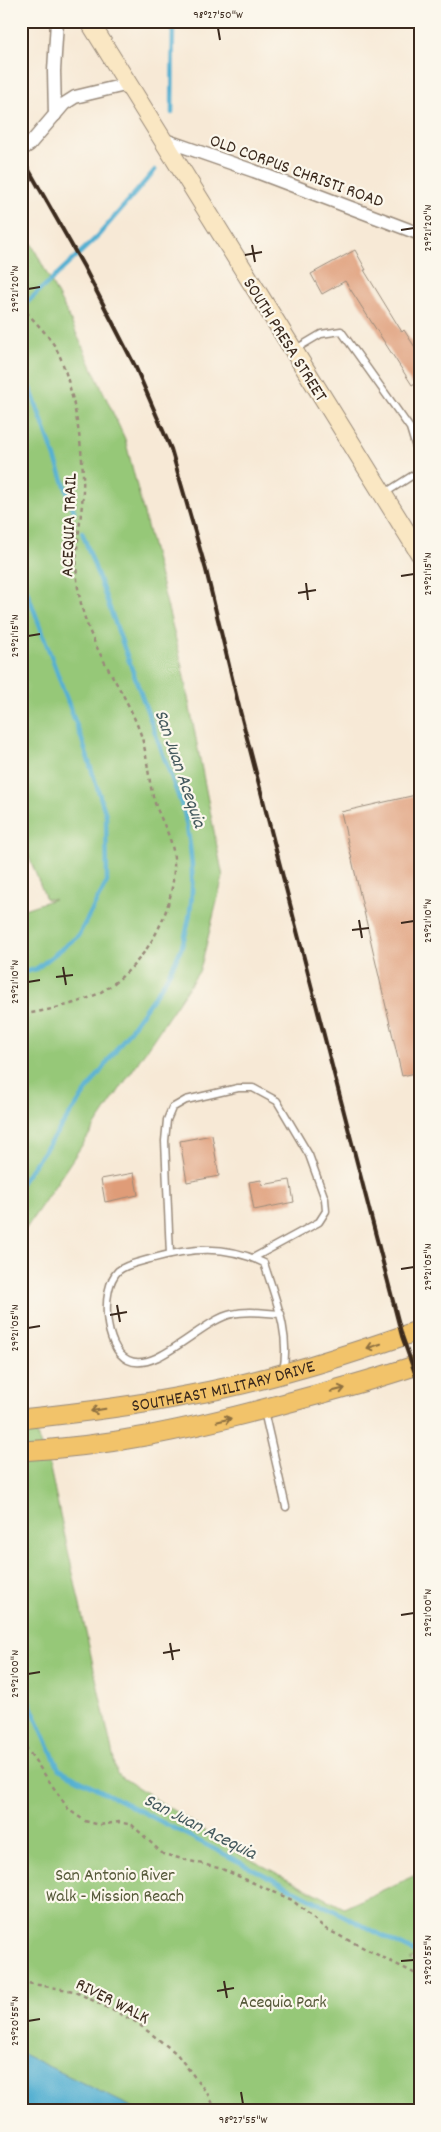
<svg xmlns="http://www.w3.org/2000/svg" width="441" height="2132" font-family="Dekko,sans-serif">
  <style>
    .green { fill: #96c878; stroke: #68794b }
    .water { fill: #54b0d2; stroke: #486d78 }
    .lines { fill: none; stroke-linecap: round; stroke-linejoin: round }
    .stream { stroke: #54b0d2; stroke-width: 4.5 }
    .building { fill: #df9c78 }
    .service-casing { stroke: #998a7a; stroke-width: 9 }
    .minor-casing { stroke: #998a7a; stroke-width: 15 }
    .secondary-casing { stroke: #998a7a; stroke-width: 20 }
    .primary-casing { stroke: #998a7a; stroke-width: 21 }
    .path { stroke: #998a7a; stroke-width: 2.5; stroke-dasharray: 4 4; stroke-linecap: butt }
    .service { stroke: #fff; stroke-width: 6 }
    .minor { stroke: #fff; stroke-width: 12 }
    .secondary { stroke: #fae7c3; stroke-width: 18 }
    .primary { stroke: #f2c36a; stroke-width: 19 }
    .rail { stroke: #3b2a1e; stroke-width: 4 }
    .oneway { stroke: #8d6f40 }
    .ticks { fill: none; stroke: #3b2a1e; stroke-width: 2 }
    .labels { text-anchor: middle; stroke-width: 4.5; stroke-linejoin: round; paint-order: stroke }
    .street-label { font-size: 18px; fill: #3b2a1e; stroke: #fbf7ec }
    .park-label { font-size: 18px; fill: #565939; stroke: #fbf7ec }
    .water-label { font-size: 19px; font-style: italic; fill: #44595d; stroke: #fbf7ec }
    .neatline { fill: none; stroke: #3b2a1e; stroke-width: 2 }
    .ticks-label { font-size: 12px; text-anchor: middle; fill: #3b2a1e }
  </style>
  <rect width="100%" height="100%" fill="#fbf7ec"/>
  <filter id="ink" filterUnits="userSpaceOnUse"><feTurbulence type="fractalNoise" baseFrequency=".02" numOctaves="2"/><feDisplacementMap in="SourceGraphic" scale="10" xChannelSelector="R" yChannelSelector="G"/><feConvolveMatrix kernelMatrix="1 2 1 2 8 2 1 2 1" color-interpolation-filters="sRGB"/></filter>
  <filter id="wash" filterUnits="userSpaceOnUse"><feTurbulence type="fractalNoise" baseFrequency=".0096" numOctaves="4" result="noise"/><feDisplacementMap in="SourceGraphic" scale="20" xChannelSelector="R" yChannelSelector="G"/><feGaussianBlur stdDeviation="1.12" result="paint"/><feColorMatrix in="noise" values="0 0 0 0 0 0 0 0 0 0 0 0 0 0 0 0 0 1.4 0 .05"/><feComposite in="paint" operator="in"/></filter>
  <g filter="url(#wash)">
    <rect width="100%" height="100%" fill="#f7e9d6"/>
    <g class="green">
      <polygon points="21,223 67,313 125,439 179,652 223,877 200,970 21,1236 21,910 54,899 46,899 21,837"/>
      <polygon points="21,1399 49,1464 117,1774 242,1855 344,1908 420,1873 420,1955 410,1960 420,1965 420,2111 21,2111"/>
    </g>
    <polygon class="water" points="21,2053 140,2111 21,2111"/>
    <g class="lines">
      <g class="stream">
        <polyline points="172,113 173,21"/>
        <polyline points="21,308 97,237 155,170"/>
        <polyline points="21,362 74,511"/>
        <polyline points="21,575 82,740 106,815 107,882 78,936 36,969 21,973"/>
        <path d="M21,1183L165,981C170,970 178,958 182,946C197,902 194,857 184,812L82,532"/>
        <polyline points="21,1674 26,1695 59,1769 420,1955"/>
      </g>
    </g>
    <g id="blocks">
      <g class="building">
        <polygon points="355,250 366,270 364,270 402,332 404,330 420,355 420,380 412,385 345,281 322,294 311,274"/>
        <polygon points="420,794 420,1072 402,1076 341,812"/>
        <polygon points="212,1135 219,1176 187,1182 180,1141"/>
        <polygon points="134,1173 138,1195 105,1202 101,1179"/>
        <polygon points="261,1180 262,1185 290,1180 294,1202 254,1210 249,1182"/>
      </g>
    </g>
  </g>
  <g filter="url(#ink)">
    <use href="#blocks" fill-opacity="0" stroke="#998a7a" stroke-width="1"/>
    <g class="lines">
      <defs>
        <g id="service">
          <polyline points="294,350 321,334 341,331 410,428 417,451 420,475"/>
          <polyline points="385,493 418,472"/>
          <polyline points="170,1254 165,1141 167,1120 172,1108 186,1100 238,1088 253,1088 277,1101 309,1155 325,1199 326,1211 319,1222 253,1258"/>
          <path d="M281,1314C265,1313 248,1310 232,1314C202,1320 156,1374 128,1360C104,1348 100,1289 118,1271C126,1264 140,1262 150,1259C190,1248 225,1244 264,1263C275,1298 291,1334 283,1371"/>
          <polyline points="264,1411 286,1507"/>
        </g>
        <g id="minor">
          <polyline points="55,115 54,71 57,21"/>
          <polyline points="162,139 254,171 420,234"/>
          <polyline points="21,150 29,145 64,104 75,97 129,84"/>
        </g>
        <polyline id="secondary" points="89,21 420,554"/>
        <g id="primary">
          <path id="s1" d="M21,1419C78,1413 134,1406 190,1395C268,1381 345,1356 420,1330"/>
          <path d="M21,1451C106,1447 189,1429 271,1407C321,1394 371,1381 420,1364"/>
        </g>
      </defs>
      <use href="#service" class="service-casing"/>
      <use href="#minor" class="minor-casing"/>
      <use href="#secondary" class="secondary-casing"/>
      <use href="#primary" class="primary-casing"/>
      <g class="path">
        <path d="M21,306C32,319 45,331 54,345C72,373 85,457 83,491C81,528 72,556 79,594C89,650 119,678 138,727C148,750 147,776 154,800C160,820 173,837 174,859C176,911 146,965 101,992C77,1005 48,1010 21,1015"/>
        <polyline points="21,1740 69,1810 85,1821 100,1825 119,1822 132,1825 163,1854 222,1869 292,1900 326,1929 420,1976"/>
        <polyline points="21,1982 74,1991 136,2022 176,2053 207,2093 217,2111"/>
        <polyline points="356,2111 375,2106 414,2111"/>
      </g>
      <use href="#service" class="service"/>
      <use href="#minor" class="minor"/>
      <use href="#secondary" class="secondary"/>
      <use href="#primary" class="primary"/>
      <polyline class="rail" points="21,156 84,267 136,368 171,449 206,570 240,711 402,1336 420,1387"/>
    </g>
    <defs><path id="oneway-shaft" d="M-6 0H5M1.5-3L5.5 0L1.5 3" fill="none" stroke-width="1.6" stroke-linecap="round" stroke-linejoin="round" transform="scale(1.25)"/></defs>
    <g class="oneway">
      <use href="#oneway-shaft" transform="translate(374 1346) rotate(162)"/>
      <use href="#oneway-shaft" transform="translate(338 1390) rotate(-14)"/>
      <use href="#oneway-shaft" transform="translate(98 1410) rotate(171)"/>
      <use href="#oneway-shaft" transform="translate(224 1420) rotate(-14)"/>
    </g>
  </g>
  <path class="ticks" d="M218,28L220,40M401,230L414,228M252,245L255,262M245,255L262,252M28,289L40,287M401,576L414,574M306,583L308,600M298,593L316,590M28,636L40,634M359,920L362,938M401,923L414,921M352,930L369,928M63,967L66,985M56,977L73,975M28,982L40,980M401,1269L414,1267M117,1305L120,1322M110,1315L127,1312M28,1328L40,1326M401,1615L414,1613M170,1643L173,1660M163,1653L180,1650M28,1674L40,1672M401,1961L414,1960M224,1981L227,1998M217,1991L234,1988M28,2021L40,2019M241,2092L243,2104"/>
  <g class="labels">
    <g class="street-label">
      <text transform="translate(297 170) rotate(20)" y="6">OLD CORPUS CHRISTI ROAD</text>
      <text transform="translate(286 339) rotate(58)" y="6">SOUTH PRESA STREET</text>
      <text transform="translate(68 525) rotate(-88)" y="6">ACEQUIA TRAIL</text>
      <text dy="6" stroke="none"><textPath href="#s1" startOffset="205">SOUTHEAST MILITARY DRIVE</textPath></text>
      <text transform="translate(113 2000) rotate(27)" y="6">RIVER WALK</text>
    </g>
    <g class="park-label">
      <text x="115" y="1880">San Antonio River<tspan x="115" dy="21">Walk - Mission Reach</tspan></text>
      <text x="283" y="2007">Acequia Park</text>
    </g>
    <g class="water-label">
      <text transform="translate(182 768) rotate(71)" y="7">San Juan Acequia</text>
      <text transform="translate(201 1825) rotate(27)" y="7">San Juan Acequia</text>
    </g>
  </g>
  <rect width="441" height="2132" fill="none" stroke="#fbf7ec" stroke-width="55"/>
  <rect x="28" y="28" width="386" height="2076" class="neatline"/>
  <g class="ticks-label">
    <text x="218" y="18">98°27'50"W</text>
    <text transform="translate(427 228) rotate(-90)" y="4">29°21'20"N</text>
    <text transform="translate(14 289) rotate(-90)" y="4">29°21'20"N</text>
    <text transform="translate(427 574) rotate(-90)" y="4">29°21'15"N</text>
    <text transform="translate(14 636) rotate(-90)" y="4">29°21'15"N</text>
    <text transform="translate(427 921) rotate(-90)" y="4">29°21'10"N</text>
    <text transform="translate(14 982) rotate(-90)" y="4">29°21'10"N</text>
    <text transform="translate(427 1267) rotate(-90)" y="4">29°21'05"N</text>
    <text transform="translate(14 1328) rotate(-90)" y="4">29°21'05"N</text>
    <text transform="translate(427 1613) rotate(-90)" y="4">29°21'00"N</text>
    <text transform="translate(14 1674) rotate(-90)" y="4">29°21'00"N</text>
    <text transform="translate(427 1960) rotate(-90)" y="4">29°20'55"N</text>
    <text transform="translate(14 2021) rotate(-90)" y="4">29°20'55"N</text>
    <text x="243" y="2123">98°27'55"W</text>
  </g>
</svg>
